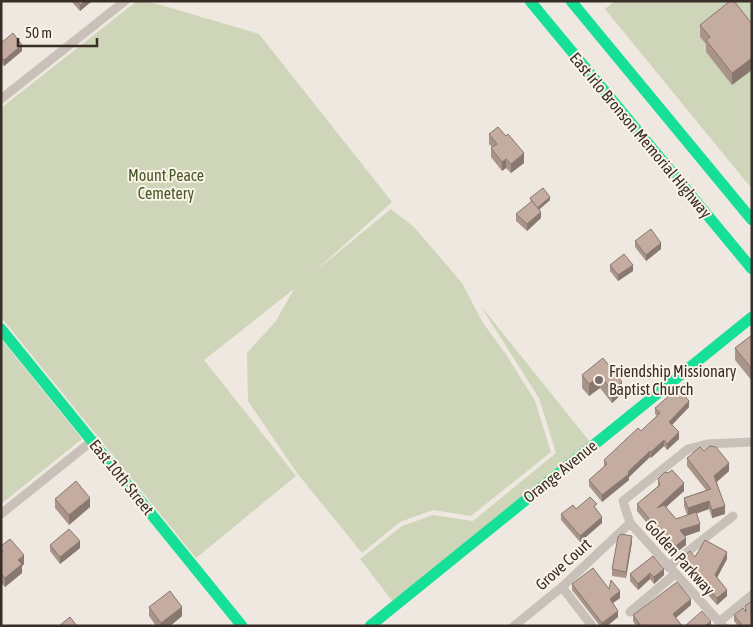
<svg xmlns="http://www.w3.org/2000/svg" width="753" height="627" font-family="'Asap Condensed',sans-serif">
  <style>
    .green { fill: #ced5b9 }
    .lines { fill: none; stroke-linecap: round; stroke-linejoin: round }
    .street { stroke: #c8c0b9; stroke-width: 9 }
    .fast { stroke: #16e098; stroke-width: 11 }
    .wall { fill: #a9948a }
    .shaded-wall { fill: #897870 }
    .building { fill: #c4aca0; stroke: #897870 }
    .poi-dot { fill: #786e68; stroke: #fbf3e7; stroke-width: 2 }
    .labels { text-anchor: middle; stroke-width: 4; stroke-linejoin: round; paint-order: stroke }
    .street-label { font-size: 16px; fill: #392d27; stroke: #fbf3e7 }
    .park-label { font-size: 16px; fill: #465928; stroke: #fbf3e7 }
    .poi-label { font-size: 16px; fill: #392d27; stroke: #fbf3e7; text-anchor: start }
  </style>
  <rect width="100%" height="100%" fill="#eee8e0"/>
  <g class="green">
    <polygon points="137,1 147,1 259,34 392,202 313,273 391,209 414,227 462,283 483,323 507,356 535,401 551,452 471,516 433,510 400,522 362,553 297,473 248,401 247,353 276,321 294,289 204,360 296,476 196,558 1,317 1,108"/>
    <polygon points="615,1 752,1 752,189 605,9"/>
    <polygon points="480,305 590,442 393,602 360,559 402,526 433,515 473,521 556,453 539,398"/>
    <polygon points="1,339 82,439 1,504"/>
  </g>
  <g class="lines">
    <g class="street">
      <polyline points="1,99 125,1"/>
      <polyline points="1,514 92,441"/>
      <polyline points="668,567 733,516"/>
      <polyline points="562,587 592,626"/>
      <polyline points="630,612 675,574"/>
      <polyline points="719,622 752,595"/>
      <polyline points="514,626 562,587 630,523"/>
      <polyline points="723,626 630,523 623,501 688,449 707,444 752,442"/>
    </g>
    <g class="fast">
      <polyline points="530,1 752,269"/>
      <polyline points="571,1 752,220"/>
      <polyline points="1,329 242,626"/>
      <polyline points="370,626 752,317"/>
    </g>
  </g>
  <g class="wall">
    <polygon points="71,1 92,1 80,11"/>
    <polygon points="734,1 732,85 706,52 706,44 700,37 700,25"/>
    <polygon points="1,43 22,51 4,66 1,63"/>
    <polygon points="489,134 524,163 511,173 506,168 502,171 491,157 491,148 492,147 489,144"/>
    <polygon points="530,198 550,200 539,210 541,218 527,231 516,221 516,214 531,202"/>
    <polygon points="635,241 661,249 646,261 635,247"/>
    <polygon points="610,265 633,271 618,281 610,271"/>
    <polygon points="752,335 752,381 735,360 735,348"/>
    <polygon points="603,358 622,394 612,403 600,388 589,396 582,388 582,375"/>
    <polygon points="689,407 672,425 679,439 667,450 664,446 651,458 650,457 629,477 629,480 602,502 589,486 589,480 604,467 604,460 641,431 657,416 655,414 655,408"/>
    <polygon points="704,451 729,471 717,482 725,514 712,518 709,509 696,514 700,531 685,536 686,545 673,555 637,511 637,504 658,486 658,479 684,491 666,507 676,519 687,515 684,506 684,498 706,490 687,466 687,458"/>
    <polygon points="55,499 90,507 69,525 55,508"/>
    <polygon points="576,509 597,510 602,523 580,542 561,520 561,514"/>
    <polygon points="632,542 626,578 612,576 612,569"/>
    <polygon points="50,545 80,548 60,564 50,551"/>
    <polygon points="1,546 24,564 22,566 22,573 5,587 1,583"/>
    <polygon points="653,556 664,575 654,584 650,579 638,590 630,581 630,574"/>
    <polygon points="695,557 727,559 717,578 727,596 717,605 681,565 681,559"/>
    <polygon points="572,584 609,589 620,598 613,603 618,617 607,626 600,626 572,590"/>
    <polygon points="691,605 676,618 682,626 636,626 633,621 633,615"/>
    <polygon points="745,606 752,626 738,626 734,621 734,615 745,610"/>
    <polygon points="149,607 182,616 170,626 156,626 149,616"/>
  </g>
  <g class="shaded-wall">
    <polygon points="85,1 92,1 80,11 80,5"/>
    <polygon points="22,45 22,51 4,66 4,60"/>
    <polygon points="752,58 752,70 732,85 732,73"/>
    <polygon points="524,153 524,163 511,173 511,164"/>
    <polygon points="506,159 506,168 502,171 502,162"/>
    <polygon points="550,197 550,200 537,211 537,208"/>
    <polygon points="541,212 541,218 527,231 527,224"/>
    <polygon points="661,243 661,249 646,261 646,255"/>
    <polygon points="633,265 633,271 618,281 618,275"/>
    <polygon points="600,375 600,388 589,396 589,384"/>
    <polygon points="622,382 622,394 612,403 612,391"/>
    <polygon points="689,401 689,407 669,428 669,422"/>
    <polygon points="679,432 679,439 667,450 667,444"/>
    <polygon points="664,440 664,446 651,458 651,452"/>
    <polygon points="650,451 650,457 629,477 629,480 602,502 602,495"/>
    <polygon points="729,463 729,471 714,484 714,476"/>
    <polygon points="684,483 684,491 657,515 657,508"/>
    <polygon points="90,498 90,507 69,525 69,515"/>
    <polygon points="709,501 709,509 688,516 688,508"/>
    <polygon points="725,506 725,514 712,518 712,510"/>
    <polygon points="602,517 602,523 580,542 580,536"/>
    <polygon points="700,524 700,531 680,538 680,530"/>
    <polygon points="632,536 632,542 626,578 626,572"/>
    <polygon points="686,538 686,545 673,555 673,548"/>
    <polygon points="80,541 80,548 60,564 60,557"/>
    <polygon points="727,552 727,559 715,581 715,575"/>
    <polygon points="24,555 24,564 22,566 22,573 5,587 5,578 18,560"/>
    <polygon points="664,569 664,575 654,584 654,577"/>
    <polygon points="650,573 650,579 638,590 638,584"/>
    <polygon points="727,590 727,596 717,605 717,598"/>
    <polygon points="620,591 620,598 610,605 610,599"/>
    <polygon points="691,599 691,605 673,620 673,614"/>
    <polygon points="182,607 182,616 170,626 161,626 161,623"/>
    <polygon points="618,611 618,617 607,626 602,626 602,623"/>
    <polygon points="711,621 711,626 705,626"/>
  </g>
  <g class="building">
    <polygon points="77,1 85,1 80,5"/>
    <polygon points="730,1 734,1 752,24 752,58 732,73 706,40 710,37 700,25"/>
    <polygon points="13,33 22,45 4,60 1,57 1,43"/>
    <polygon points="498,127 506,136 508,134 524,153 511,164 506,159 502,162 491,148 497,144 489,134"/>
    <polygon points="543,188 550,197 537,208 530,198"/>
    <polygon points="532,201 541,212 527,224 516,214"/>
    <polygon points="651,229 661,243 646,255 635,241"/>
    <polygon points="624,254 633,265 618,275 610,265"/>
    <polygon points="752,335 752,369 735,348"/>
    <polygon points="603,358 622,382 612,391 600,375 589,384 582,375"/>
    <polygon points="678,388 689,401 669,422 679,432 667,444 664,440 651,452 650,451 628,472 629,474 602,495 589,480 607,464 604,460 638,428 641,431 660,413 655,408"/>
    <polygon points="710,446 716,447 729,463 714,476 725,506 712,510 709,501 688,508 684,498 711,489 687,458 700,447 704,451"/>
    <polygon points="672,470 684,483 657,508 664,505 676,519 696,512 700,524 680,530 686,538 673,548 637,504 660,485 658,479 665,472 668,473"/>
    <polygon points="76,481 90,498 69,515 55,499"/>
    <polygon points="590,497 597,504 594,506 602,517 580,536 561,514 573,505 576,509"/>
    <polygon points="69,529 80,541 60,557 50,545"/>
    <polygon points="621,534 632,536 626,572 612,569 618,537"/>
    <polygon points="10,539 24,555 18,560 22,564 5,578 1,574 1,553 3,551 1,549 1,546"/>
    <polygon points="705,540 727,552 715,575 727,590 717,598 681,559 690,551 695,557"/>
    <polygon points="653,556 664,569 654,577 650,573 638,584 630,574"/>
    <polygon points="593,568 609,589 611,580 620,591 610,599 618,611 602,623 572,584"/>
    <polygon points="677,582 691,599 673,614 682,626 641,626 633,615"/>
    <polygon points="170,591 182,607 161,623 149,607"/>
    <polygon points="752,601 752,626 743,626 734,615 743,608 746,612 745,606"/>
    <polygon points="702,611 711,621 705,626 685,626"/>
    <polygon points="70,617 77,626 59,626"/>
  </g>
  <circle class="poi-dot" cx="599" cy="380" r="5"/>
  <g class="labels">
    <g class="street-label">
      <text transform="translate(641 135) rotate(50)" y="6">East Irlo Bronson Memorial Highway</text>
      <text transform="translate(560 471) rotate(-39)" y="6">Orange Avenue</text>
      <text transform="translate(122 477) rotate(51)" y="6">East 10th Street</text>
      <text transform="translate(680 557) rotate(48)" y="6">Golden Parkway</text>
      <text transform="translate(563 564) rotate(-42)" y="6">Grove Court</text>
    </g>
    <g class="park-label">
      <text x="166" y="181">Mount Peace<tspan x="166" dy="18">Cemetery</tspan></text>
    </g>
    <g class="poi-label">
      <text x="609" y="377">Friendship Missionary<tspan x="609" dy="18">Baptist Church</tspan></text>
    </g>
  </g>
  <rect width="753" height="627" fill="none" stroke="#392d27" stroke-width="5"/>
  <path d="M18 38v8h79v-8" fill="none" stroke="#392d27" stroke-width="2.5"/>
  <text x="25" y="38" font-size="15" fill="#392d27" stroke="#fbf3e7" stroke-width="4" paint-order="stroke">50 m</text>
</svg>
